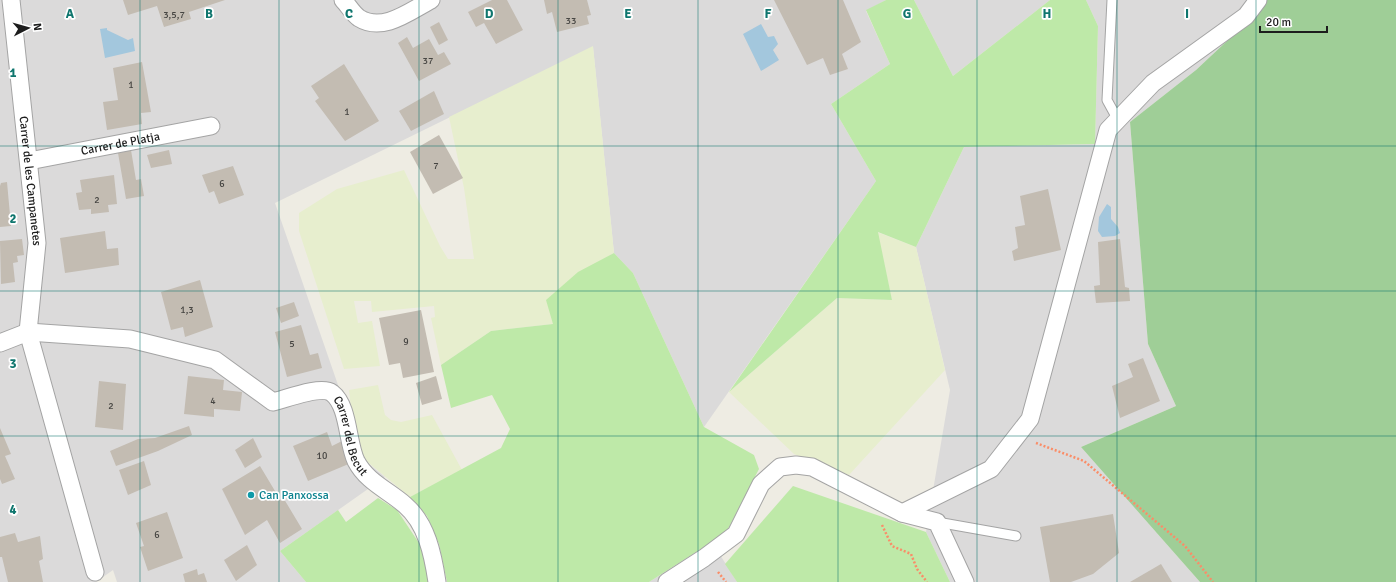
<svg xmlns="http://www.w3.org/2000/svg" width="1396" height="582" font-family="Signika,sans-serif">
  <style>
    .residential { fill: #dbdada }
    .farmland { fill: #e7eece }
    .grass { fill: #bee9a8 }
    .forest { fill: #9fce97 }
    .water { fill: #a3c7dd }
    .building { fill: #c3bcb2 }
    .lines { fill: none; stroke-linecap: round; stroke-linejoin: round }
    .lane-casing { stroke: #a4a4a4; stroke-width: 11 }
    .street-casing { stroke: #a4a4a4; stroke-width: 19 }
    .path { stroke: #fa8d68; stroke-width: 2.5; stroke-dasharray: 2 2; stroke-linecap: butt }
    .lane { stroke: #fff; stroke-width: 9 }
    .street { stroke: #fff; stroke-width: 17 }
    .grid { fill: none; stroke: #0f766e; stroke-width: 1; stroke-opacity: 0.55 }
    .culture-dot { fill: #0f9aa8; stroke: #fff; stroke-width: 1.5 }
    .labels { text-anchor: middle; stroke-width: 3.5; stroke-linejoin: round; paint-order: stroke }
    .number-label { font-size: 10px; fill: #464542 }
    .street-label { font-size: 12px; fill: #1d1d1d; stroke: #fff }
    .culture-label { font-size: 12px; fill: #0d838f; stroke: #fff; text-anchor: start }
    .grid-label { font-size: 13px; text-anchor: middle; font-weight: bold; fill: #0f766e; stroke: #fff; stroke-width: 3.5; stroke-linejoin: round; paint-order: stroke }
  </style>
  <rect width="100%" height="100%" fill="#eeece3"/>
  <g class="residential">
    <polygon points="0,0 886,0 866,11 890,64 831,104 876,181 704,427 633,273 614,253 593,47 275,203 364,460 385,477 280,551 306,582 117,582 113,570 96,582 0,582"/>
    <polygon points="914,0 1050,0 953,76"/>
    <polygon points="1086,0 1265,0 1259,11 1196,70 1130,122 1148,344 1176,406 1081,447 1200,582 950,582 926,532 950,390 916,247 964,147 1095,144 1098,26"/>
    <polygon points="712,542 737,582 649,582"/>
  </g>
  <g class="farmland">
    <polygon points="593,46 614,253 599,262 553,324 491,331 441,365 431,318 435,317 434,306 372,312 371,301 354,301 358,323 372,321 380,366 344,369 299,231 299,213 337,189 404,170 440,246 448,259 474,259 464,188 449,117"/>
    <polygon points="877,232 916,247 945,370 849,475 794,454 729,392 837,298 892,300"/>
    <polygon points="378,385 385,415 391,420 401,422 432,415 462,470 410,497 365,460 353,428 349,390"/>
  </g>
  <g class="grass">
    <polygon points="886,0 914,0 953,76 1050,0 1086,0 1098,26 1095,144 964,147 916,247 878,232 892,300 837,298 729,392 876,181 831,104 890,64 866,10"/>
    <polygon points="614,253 633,273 704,427 754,455 759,469 728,529 712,542 649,582 447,582 439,544 427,516 410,497 501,448 510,429 492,395 451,408 441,365 491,331 553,324 546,300 578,272"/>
    <polygon points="793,486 926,532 950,582 737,582 725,564"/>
    <polygon points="378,498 397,510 423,549 429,582 306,582 280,551 338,510 346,522"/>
  </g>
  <polygon class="forest" points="1265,0 1396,0 1396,582 1200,582 1081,447 1176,406 1148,344 1130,122 1196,70 1259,11"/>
  <g class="water">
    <polygon points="761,24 768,37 774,36 778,44 773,50 779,60 761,71 743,34"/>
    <polygon points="107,28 107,30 128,40 133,38 135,51 105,58 100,29"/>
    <polygon points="1107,204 1111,207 1111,219 1118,227 1120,233 1115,236 1102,237 1098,231 1099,217"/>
  </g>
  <g class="building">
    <polygon points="123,0 225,0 189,12 191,19 164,27 157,6 128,15"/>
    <polygon points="492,0 507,0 523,30 496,44 484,23 476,27 468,12"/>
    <polygon points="544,0 587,0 591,15 587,16 589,24 557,32 552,12 547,14"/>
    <polygon points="774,0 843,0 861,42 842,54 848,69 830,75 823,58 807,65"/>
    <polygon points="439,22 448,40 439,45 430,27"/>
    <polygon points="407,37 413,48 429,39 438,55 444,52 451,64 419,81 398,43"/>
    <polygon points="142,62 151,112 141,113 142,124 107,130 103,102 118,100 113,68"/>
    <polygon points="344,64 379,121 345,141 315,101 319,98 311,86"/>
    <polygon points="434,91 444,114 411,131 399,111"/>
    <polygon points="439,135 463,178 433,194 410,152"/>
    <polygon points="131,150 136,180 141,179 144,196 126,199 118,153"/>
    <polygon points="169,150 172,164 151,168 147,155"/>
    <polygon points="233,166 244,195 219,204 214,191 209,193 202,175"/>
    <polygon points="114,175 117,204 108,205 109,212 91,214 91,209 79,210 76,193 82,192 80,180"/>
    <polygon points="7,182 11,226 0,227 0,186 1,183"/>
    <polygon points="1048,189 1061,250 1014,261 1012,251 1018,248 1015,227 1025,225 1020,196"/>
    <polygon points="105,231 107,249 118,248 119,265 65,273 60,238"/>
    <polygon points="22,239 24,255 17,256 18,262 13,263 15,282 1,284 0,241"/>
    <polygon points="1120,239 1125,287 1129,288 1130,301 1096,303 1094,286 1100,285 1098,242"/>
    <polygon points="200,280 213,327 185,337 183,327 171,330 161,292"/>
    <polygon points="294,302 299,316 281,323 276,308"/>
    <polygon points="421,310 434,372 403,378 400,363 389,365 379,318"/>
    <polygon points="301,325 310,355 318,353 322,368 287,377 275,332"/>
    <polygon points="1143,358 1160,401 1120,418 1112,386 1133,377 1128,364"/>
    <polygon points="188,376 224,380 223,390 242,392 240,411 214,409 214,417 184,414"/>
    <polygon points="436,376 442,399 422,405 416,383"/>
    <polygon points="99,381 126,384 123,430 95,427"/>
    <polygon points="189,426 192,435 158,451 116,466 110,451 138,439 155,438"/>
    <polygon points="0,428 11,454 5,456 15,479 2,484 0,479"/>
    <polygon points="327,432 332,446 342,441 351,463 308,481 293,446"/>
    <polygon points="253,438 262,457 245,468 235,450"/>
    <polygon points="144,461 151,485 128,495 119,470"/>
    <polygon points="260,466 281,501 284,499 302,529 280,543 267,520 245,535 222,489"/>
    <polygon points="167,512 183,558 148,571 140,547 144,546 136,523"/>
    <polygon points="1113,514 1119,553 1093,574 1071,582 1050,582 1040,527"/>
    <polygon points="15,533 18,542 40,536 43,559 39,561 43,582 8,582 2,557 0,557 0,537"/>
    <polygon points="247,545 257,565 236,581 224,560"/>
    <polygon points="1161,564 1172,582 1130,582"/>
    <polygon points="197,569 198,575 204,573 207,582 185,582 183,574"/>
  </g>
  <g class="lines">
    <defs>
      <g id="lane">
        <polyline points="1112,0 1107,100 1118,120"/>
        <polyline points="937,522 1016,536"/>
      </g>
      <g id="street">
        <path id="s1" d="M11,0L37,243L28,332L95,572"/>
        <path d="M343,0C348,5 353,14 359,18C383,33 410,11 431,0"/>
        <path id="s2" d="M29,161L211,126"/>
        <path id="s3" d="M0,343L28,332L130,339L215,360L273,402C286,399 321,385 332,393C349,406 347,442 356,461C367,482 388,490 405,505C427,524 433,555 437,582"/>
        <polyline points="902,513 991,469 1030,419 1108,130 1153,83 1246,16 1258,0"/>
        <polyline points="667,582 704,558 736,534 761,484 780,467 796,465 812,467 902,513 937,522 965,582"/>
      </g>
    </defs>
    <use href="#lane" class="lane-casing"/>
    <use href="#street" class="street-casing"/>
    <g class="path">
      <polyline points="1036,443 1084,461 1185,546 1213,582"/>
      <polyline points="882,525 892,546 911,554 917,569 927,582"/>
      <polyline points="718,572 726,582"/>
    </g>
    <use href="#lane" class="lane"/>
    <use href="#street" class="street"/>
  </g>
  <path class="grid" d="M140,0V582M279,0V582M419,0V582M558,0V582M698,0V582M838,0V582M977,0V582M1117,0V582M1256,0V582M0,146H1396M0,291H1396M0,436H1396"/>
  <circle class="culture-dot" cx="251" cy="495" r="4"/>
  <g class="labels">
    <g class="number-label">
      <text x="174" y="18">3,5,7</text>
      <text x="571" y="24">33</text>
      <text x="428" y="64">37</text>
      <text x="131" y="88">1</text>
      <text x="347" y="115">1</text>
      <text x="436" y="169">7</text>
      <text x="222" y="187">6</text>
      <text x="97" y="203">2</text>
      <text x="187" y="313">1,3</text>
      <text x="406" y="345">9</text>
      <text x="292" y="347">5</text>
      <text x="213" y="404">4</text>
      <text x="111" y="409">2</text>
      <text x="322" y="459">10</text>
      <text x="157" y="538">6</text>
    </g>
    <g class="street-label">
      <text dy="4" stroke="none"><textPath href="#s2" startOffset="93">Carrer de Platja</textPath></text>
      <text dy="4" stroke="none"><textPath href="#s1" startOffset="182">Carrer de les Campanetes</textPath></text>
      <text dy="4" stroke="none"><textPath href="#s3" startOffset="400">Carrer del Becut</textPath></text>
    </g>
    <g class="culture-label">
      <text x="259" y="499">Can Panxossa</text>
    </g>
  </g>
  <g class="grid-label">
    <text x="70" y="18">A</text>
    <text x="209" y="18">B</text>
    <text x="349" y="18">C</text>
    <text x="489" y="18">D</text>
    <text x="628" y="18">E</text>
    <text x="768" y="18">F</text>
    <text x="907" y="18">G</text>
    <text x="1047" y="18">H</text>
    <text x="1187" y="18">I</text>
    <text x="13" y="77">1</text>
    <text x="13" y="223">2</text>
    <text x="13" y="368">3</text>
    <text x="13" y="514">4</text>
  </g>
  <g transform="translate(28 28) rotate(84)" stroke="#ffffff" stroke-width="3" paint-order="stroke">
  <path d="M0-3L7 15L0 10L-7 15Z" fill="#1d1d1d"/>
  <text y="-6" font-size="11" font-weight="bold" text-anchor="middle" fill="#1d1d1d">N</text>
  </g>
  <path d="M1260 26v6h67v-6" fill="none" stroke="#1d1d1d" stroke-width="2"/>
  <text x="1266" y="26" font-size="12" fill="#1d1d1d" stroke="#ffffff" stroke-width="3" paint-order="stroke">20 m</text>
</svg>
